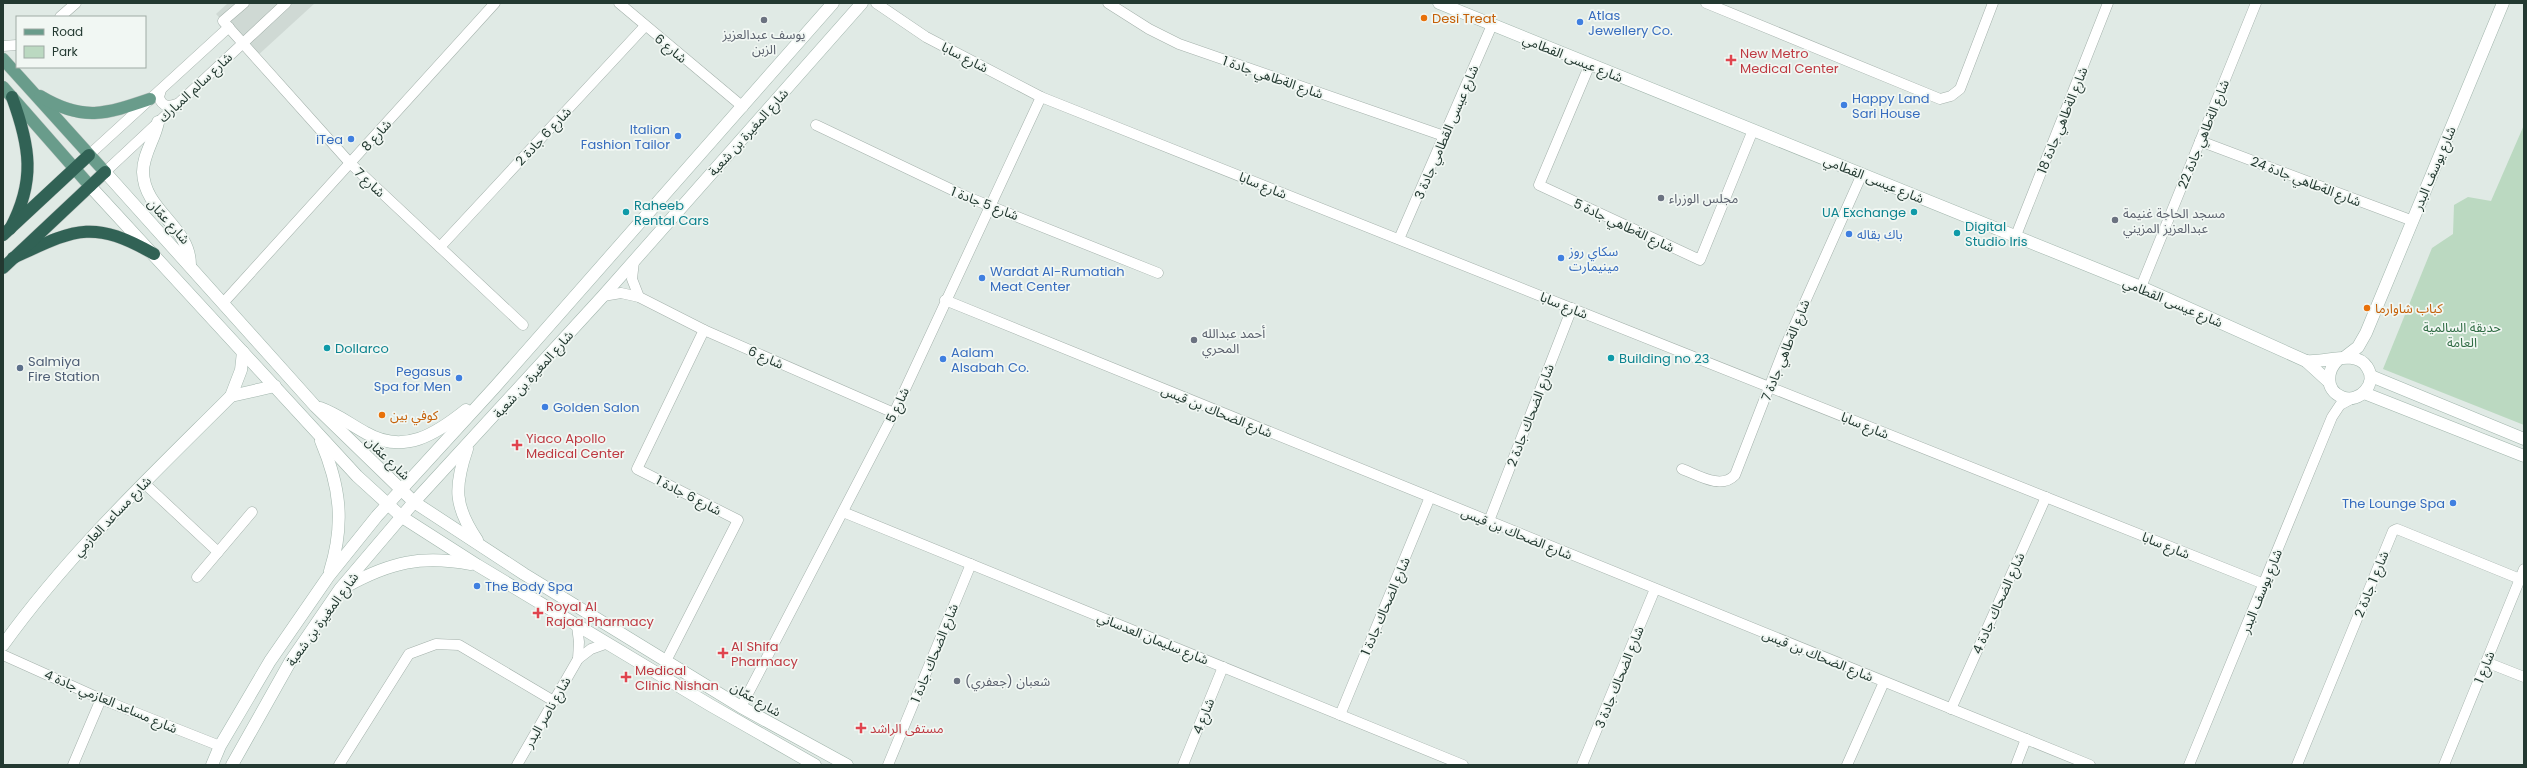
<svg xmlns="http://www.w3.org/2000/svg" width="2527" height="768" font-family="Poppins,'Noto Sans Arabic',sans-serif">
  <style>
    .built { fill: #cfd9d4 }
    .green { fill: #bbd9c1 }
    .lines { fill: none; stroke-linecap: round; stroke-linejoin: round }
    .street-casing { stroke: #a4b1ab; stroke-width: 11 }
    .secondary-casing { stroke: #a1b5ac; stroke-width: 13 }
    .primary-casing { stroke: #bdc4c1; stroke-width: 13 }
    .highway-casing { stroke: #bdc4c1; stroke-width: 13 }
    .street { stroke: #fff; stroke-width: 10 }
    .secondary { stroke: #fff; stroke-width: 12 }
    .primary { stroke: #699c8b; stroke-width: 12 }
    .highway { stroke: #316255; stroke-width: 12 }
    .food-dot { fill: #e8710a; stroke: #f1f7f3; stroke-width: 1.5 }
    .worship-dot { fill: #6b7280; stroke: #f1f7f3; stroke-width: 1.5 }
    .shop-dot { fill: #3f7fe0; stroke: #f1f7f3; stroke-width: 1.5 }
    .health-dot { fill: #e0444e; stroke: #f1f7f3; stroke-width: 1.5 }
    .culture-dot { fill: #0f9aa8; stroke: #f1f7f3; stroke-width: 1.5 }
    .service-dot { fill: #5c6f8a; stroke: #f1f7f3; stroke-width: 1.5 }
    .labels { text-anchor: middle; stroke-width: 3.5; stroke-linejoin: round; paint-order: stroke }
    .shop-label { font-size: 13px; fill: #366cbe; stroke: #f1f7f3; text-anchor: start }
    .food-label { font-size: 13px; fill: #c56008; stroke: #f1f7f3; text-anchor: start }
    .worship-label { font-size: 13px; fill: #5b616d; stroke: #f1f7f3; text-anchor: start }
    .street-label { font-size: 13px; fill: #233931; stroke: #f1f7f3 }
    .health-label { font-size: 13px; fill: #be3a42; stroke: #f1f7f3; text-anchor: start }
    .culture-label { font-size: 13px; fill: #0d838f; stroke: #f1f7f3; text-anchor: start }
    .park-label { font-size: 13px; fill: #306c44; stroke: #f1f7f3 }
    .service-label { font-size: 13px; fill: #4e5e75; stroke: #f1f7f3; text-anchor: start }
  </style>
  <rect width="100%" height="100%" fill="#e0eae5"/>
  <polygon class="built" points="228,3 315,3 256,57 216,14"/>
  <polygon class="green" points="2524,125 2524,425 2383,369 2432,248 2453,234 2454,205 2468,197 2491,201"/>
  <g class="lines">
    <defs>
      <g id="street">
        <polyline points="244,3 223,21 350,163 523,325"/>
        <polyline points="619,3 743,107"/>
        <polyline points="876,3 926,37 1041,97 2264,584"/>
        <polyline points="1108,3 1149,29 1179,44 1444,136"/>
        <polyline points="1706,3 1940,99 1951,96 1960,89 1993,3"/>
        <polyline points="60,17 76,3"/>
        <polyline points="3,46 17,45"/>
        <polyline points="1590,64 1539,185 1700,260 1753,130"/>
        <path d="M161,90L159,97C162,107 169,107 177,104"/>
        <polyline points="816,125 965,196 1158,273"/>
        <polyline points="2200,141 2413,221"/>
        <polyline points="89,155 229,27"/>
        <polyline points="105,172 286,3"/>
        <polyline points="2015,238 2108,3"/>
        <polyline points="1399,239 1492,25"/>
        <polyline points="440,247 645,26"/>
        <polyline points="634,261 632,279 639,297"/>
        <polyline points="2141,287 2256,3"/>
        <polyline points="603,296 621,293 639,297 704,330 894,413"/>
        <polyline points="945,300 2090,765"/>
        <polyline points="224,302 495,3"/>
        <path d="M1682,469C1698,475 1721,490 1735,475L1784,349L1862,174"/>
        <polyline points="144,483 218,552"/>
        <polyline points="843,512 1463,765"/>
        <polyline points="1489,521 1572,308"/>
        <polyline points="197,577 252,512"/>
        <polyline points="577,626 579,642 578,659"/>
        <polyline points="3,655 101,699 220,746"/>
        <polyline points="666,661 738,520 637,469 704,330"/>
        <polyline points="2486,662 2524,677"/>
        <polyline points="741,707 894,413 1041,97"/>
        <polyline points="1951,709 2046,497"/>
        <polyline points="1340,715 1430,497"/>
        <polyline points="73,765 101,699"/>
        <polyline points="339,765 409,654 436,644 459,645 552,700"/>
        <polyline points="517,765 578,659 591,649 605,644"/>
        <polyline points="888,765 971,564"/>
        <polyline points="1183,765 1223,667"/>
        <polyline points="1582,765 1655,589"/>
        <polyline points="1847,765 1884,682"/>
        <polyline points="2016,765 2026,739"/>
        <polyline points="2189,765 2332,417 2340,405 2353,398"/>
        <polyline points="2297,765 2393,531 2397,529 2520,579"/>
        <polyline points="2444,765 2524,569"/>
      </g>
      <g id="secondary">
        <polyline points="1439,3 2141,287 2306,361 2329,382"/>
        <path d="M158,122C155,139 143,154 143,172C144,211 190,226 190,265"/>
        <polyline points="105,172 315,406 414,502 524,574 666,661 741,707 847,765"/>
        <polyline points="90,186 357,476 402,517 477,565 710,705 815,765"/>
        <polyline points="2345,357 2358,347 2366,333 2503,3"/>
        <path d="M2306,361C2326,363 2356,349 2367,367C2378,383 2360,404 2342,397C2324,390 2327,369 2339,359"/>
        <polyline points="2371,376 2524,439"/>
        <polyline points="2364,393 2524,456"/>
        <polyline points="231,396 275,386"/>
        <path d="M320,408C337,414 351,425 366,433C404,455 436,434 466,410"/>
        <path d="M321,441C340,486 345,523 330,571"/>
        <path d="M467,449C454,487 454,506 477,540"/>
        <path d="M347,586C391,562 421,555 471,564"/>
        <path d="M3,645C69,553 151,476 231,396L241,370L243,352"/>
        <polyline points="212,765 220,746 270,661 328,577 377,516 495,387 833,3"/>
        <polyline points="232,765 290,662 340,589 414,502 603,296 862,3"/>
      </g>
      <g id="primary">
        <polyline points="3,59 105,172"/>
        <polyline points="3,87 90,186"/>
        <path d="M40,96C83,122 106,114 150,99"/>
      </g>
      <g id="highway">
        <path d="M10,229C36,181 30,146 12,97"/>
        <polyline points="3,235 89,155"/>
        <path d="M13,258C74,230 91,218 154,254"/>
        <polyline points="3,268 105,172"/>
      </g>
    </defs>
    <use href="#street" class="street-casing"/>
    <use href="#secondary" class="secondary-casing"/>
    <use href="#primary" class="primary-casing"/>
    <use href="#highway" class="highway-casing"/>
    <use href="#street" class="street"/>
    <use href="#secondary" class="secondary"/>
    <use href="#primary" class="primary"/>
    <use href="#highway" class="highway"/>
  </g>
  <g class="food-dot">
    <circle cx="1424" cy="18" r="4"/>
    <circle cx="2367" cy="308" r="4"/>
    <circle cx="382" cy="415" r="4"/>
  </g>
  <g class="worship-dot">
    <circle cx="764" cy="20" r="4"/>
    <circle cx="1661" cy="198" r="4"/>
    <circle cx="2115" cy="220" r="4"/>
    <circle cx="1194" cy="340" r="4"/>
    <circle cx="957" cy="681" r="4"/>
  </g>
  <g class="shop-dot">
    <circle cx="1580" cy="22" r="4"/>
    <circle cx="1844" cy="105" r="4"/>
    <circle cx="678" cy="136" r="4"/>
    <circle cx="351" cy="139" r="4"/>
    <circle cx="1849" cy="234" r="4"/>
    <circle cx="1561" cy="258" r="4"/>
    <circle cx="982" cy="278" r="4"/>
    <circle cx="943" cy="359" r="4"/>
    <circle cx="459" cy="378" r="4"/>
    <circle cx="545" cy="407" r="4"/>
    <circle cx="2453" cy="503" r="4"/>
    <circle cx="477" cy="586" r="4"/>
  </g>
  <g class="health-dot">
    <path d="M1729 54h4v4h4v4h-4v4h-4v-4h-4v-4h4z"/>
    <path d="M515 439h4v4h4v4h-4v4h-4v-4h-4v-4h4z"/>
    <path d="M536 607h4v4h4v4h-4v4h-4v-4h-4v-4h4z"/>
    <path d="M721 647h4v4h4v4h-4v4h-4v-4h-4v-4h4z"/>
    <path d="M624 671h4v4h4v4h-4v4h-4v-4h-4v-4h4z"/>
    <path d="M859 722h4v4h4v4h-4v4h-4v-4h-4v-4h4z"/>
  </g>
  <g class="culture-dot">
    <circle cx="626" cy="212" r="4"/>
    <circle cx="1914" cy="212" r="4"/>
    <circle cx="1957" cy="233" r="4"/>
    <circle cx="327" cy="348" r="4"/>
    <circle cx="1611" cy="358" r="4"/>
  </g>
  <circle class="service-dot" cx="20" cy="368" r="4"/>
  <g class="labels">
    <g class="shop-label">
      <text x="1588" y="20">Atlas<tspan x="1588" dy="15">Jewellery Co.</tspan></text>
      <text x="1852" y="103">Happy Land<tspan x="1852" dy="15">Sari House</tspan></text>
      <text x="670" y="134" text-anchor="end">Italian<tspan x="670" dy="15">Fashion Tailor</tspan></text>
      <text x="343" y="144" text-anchor="end">iTea</text>
      <text x="1857" y="239">باك بقاله</text>
      <text x="1569" y="256">سكاي روز<tspan x="1569" dy="15">مينيمارت</tspan></text>
      <text x="990" y="276">Wardat Al-Rumatiah<tspan x="990" dy="15">Meat Center</tspan></text>
      <text x="951" y="357">Aalam<tspan x="951" dy="15">Alsabah Co.</tspan></text>
      <text x="451" y="376" text-anchor="end">Pegasus<tspan x="451" dy="15">Spa for Men</tspan></text>
      <text x="553" y="412">Golden Salon</text>
      <text x="2445" y="508" text-anchor="end">The Lounge Spa</text>
      <text x="485" y="591">The Body Spa</text>
    </g>
    <g class="food-label">
      <text x="1432" y="23">Desi Treat</text>
      <text x="2375" y="313">كباب شاوارما</text>
      <text x="390" y="420">كوفي بين</text>
    </g>
    <g class="worship-label">
      <text x="764" y="39" text-anchor="middle">يوسف عبدالعزيز<tspan x="764" dy="15">الزبن</tspan></text>
      <text x="1669" y="203">مجلس الوزراء</text>
      <text x="2123" y="218">مسجد الحاجة غنيمة<tspan x="2123" dy="15">عبدالعزيز المزيني</tspan></text>
      <text x="1202" y="338">أحمد عبدالله<tspan x="1202" dy="15">المحري</tspan></text>
      <text x="965" y="686">شعبان (جعفري)</text>
    </g>
    <g class="street-label">
      <text transform="translate(671 48) rotate(40)" y="5">شارع 6</text>
      <text transform="translate(965 57) rotate(27)" y="5">شارع سابا</text>
      <text transform="translate(1573 58) rotate(22)" y="5">شارع عيسى القطامي</text>
      <text transform="translate(1273 77) rotate(19)" y="5">شارع الةطاهي جادة 1</text>
      <text transform="translate(195 87) rotate(-43)" y="5">شارع سالم المبارك</text>
      <text transform="translate(2062 120) rotate(-68)" y="5">شارع الةطاهي جادة 18</text>
      <text transform="translate(748 132) rotate(-48)" y="5">شارع المغيرة بن شعبة</text>
      <text transform="translate(1446 132) rotate(-67)" y="5">شارع عيسى القطامي جادة 3</text>
      <text transform="translate(2203 134) rotate(-68)" y="5">شارع الةطاهي جادة 22</text>
      <text transform="translate(376 135) rotate(-48)" y="5">شارع 8</text>
      <text transform="translate(543 136) rotate(-47)" y="5">شارع 6 جادة 2</text>
      <text transform="translate(2434 168) rotate(-67)" y="5">شارع يوسف البدر</text>
      <text transform="translate(1874 179) rotate(22)" y="5">شارع عيسى القطامي</text>
      <text transform="translate(2306 181) rotate(21)" y="5">شارع الةطاهي جادة 24</text>
      <text transform="translate(370 182) rotate(43)" y="5">شارع 7</text>
      <text transform="translate(1263 185) rotate(22)" y="5">شارع سابا</text>
      <text transform="translate(985 203) rotate(21)" y="5">شارع 5 جادة 1</text>
      <text transform="translate(169 221) rotate(48)" y="5">شارع عمّان</text>
      <text transform="translate(1624 225) rotate(25)" y="5">شارع الةطاهي جادة 5</text>
      <text transform="translate(2173 302) rotate(23)" y="5">شارع عيسى القطامي</text>
      <text transform="translate(1564 305) rotate(22)" y="5">شارع سابا</text>
      <text transform="translate(1785 350) rotate(-68)" y="5">شارع الةطاهي جادة 7</text>
      <text transform="translate(766 357) rotate(24)" y="5">شارع 6</text>
      <text transform="translate(533 374) rotate(-48)" y="5">شارع المغيرة بن شعبة</text>
      <text transform="translate(897 405) rotate(-65)" y="5">شارع 5</text>
      <text transform="translate(1217 411) rotate(22)" y="5">شارع الضحاك بن قيس</text>
      <text transform="translate(1530 415) rotate(-69)" y="5">شارع الضحاك جادة 2</text>
      <text transform="translate(1865 425) rotate(22)" y="5">شارع سابا</text>
      <text transform="translate(388 458) rotate(44)" y="5">شارع عمّان</text>
      <text transform="translate(689 495) rotate(27)" y="5">شارع 6 جادة 1</text>
      <text transform="translate(112 516) rotate(-46)" y="5">شارع مساعد العازمي</text>
      <text transform="translate(1517 533) rotate(22)" y="5">شارع الضحاك بن قيس</text>
      <text transform="translate(2166 545) rotate(22)" y="5">شارع سابا</text>
      <text transform="translate(2371 584) rotate(-68)" y="5">شارع 1 جادة 2</text>
      <text transform="translate(2261 591) rotate(-68)" y="5">شارع يوسف البدر</text>
      <text transform="translate(1998 603) rotate(-66)" y="5">شارع الضحاك جادة 4</text>
      <text transform="translate(1385 606) rotate(-67)" y="5">شارع الضحاك جادة 1</text>
      <text transform="translate(322 619) rotate(-54)" y="5">شارع المغيرة بن شعبة</text>
      <text transform="translate(1153 638) rotate(22)" y="5">شارع سليمان العدساني</text>
      <text transform="translate(934 653) rotate(-68)" y="5">شارع الضحاك جادة 1</text>
      <text transform="translate(1818 655) rotate(22)" y="5">شارع الضحاك بن قيس</text>
      <text transform="translate(2484 667) rotate(-68)" y="5">شارع 1</text>
      <text transform="translate(1619 677) rotate(-68)" y="5">شارع الضحاك جادة 3</text>
      <text transform="translate(756 699) rotate(30)" y="5">شارع عمّان</text>
      <text transform="translate(111 701) rotate(23)" y="5">شارع مساعد العازمي جادة 4</text>
      <text transform="translate(547 712) rotate(-60)" y="5">شارع ناصر البدر</text>
      <text transform="translate(1203 716) rotate(-68)" y="5">شارع 4</text>
    </g>
    <g class="health-label">
      <text x="1740" y="58">New Metro<tspan x="1740" dy="15">Medical Center</tspan></text>
      <text x="526" y="443">Yiaco Apollo<tspan x="526" dy="15">Medical Center</tspan></text>
      <text x="546" y="611">Royal Al<tspan x="546" dy="15">Rajaa Pharmacy</tspan></text>
      <text x="731" y="651">Al Shifa<tspan x="731" dy="15">Pharmacy</tspan></text>
      <text x="635" y="675">Medical<tspan x="635" dy="15">Clinic Nishan</tspan></text>
      <text x="870" y="733">مستفى الراشد</text>
    </g>
    <g class="culture-label">
      <text x="634" y="210">Raheeb<tspan x="634" dy="15">Rental Cars</tspan></text>
      <text x="1906" y="217" text-anchor="end">UA Exchange</text>
      <text x="1965" y="231">Digital<tspan x="1965" dy="15">Studio Iris</tspan></text>
      <text x="335" y="353">Dollarco</text>
      <text x="1619" y="363">Building no 23</text>
    </g>
    <g class="park-label">
      <text x="2462" y="332">حديقة السالمية<tspan x="2462" dy="15">العامة</tspan></text>
    </g>
    <g class="service-label">
      <text x="28" y="366">Salmiya<tspan x="28" dy="15">Fire Station</tspan></text>
    </g>
  </g>
  <rect width="2527" height="768" fill="none" stroke="#233931" stroke-width="8"/>
  <rect x="16" y="16" width="130" height="52" fill="#f1f7f3" stroke="#9faba5"/>
  <rect x="24" y="29" width="20" height="6" fill="#699c8b" stroke="#9faba5"/>
  <text x="52" y="36" font-size="12" fill="#233931">Road</text>
  <rect x="24" y="46" width="20" height="12" fill="#bbd9c1" stroke="#9faba5"/>
  <text x="52" y="56" font-size="12" fill="#233931">Park</text>
</svg>
